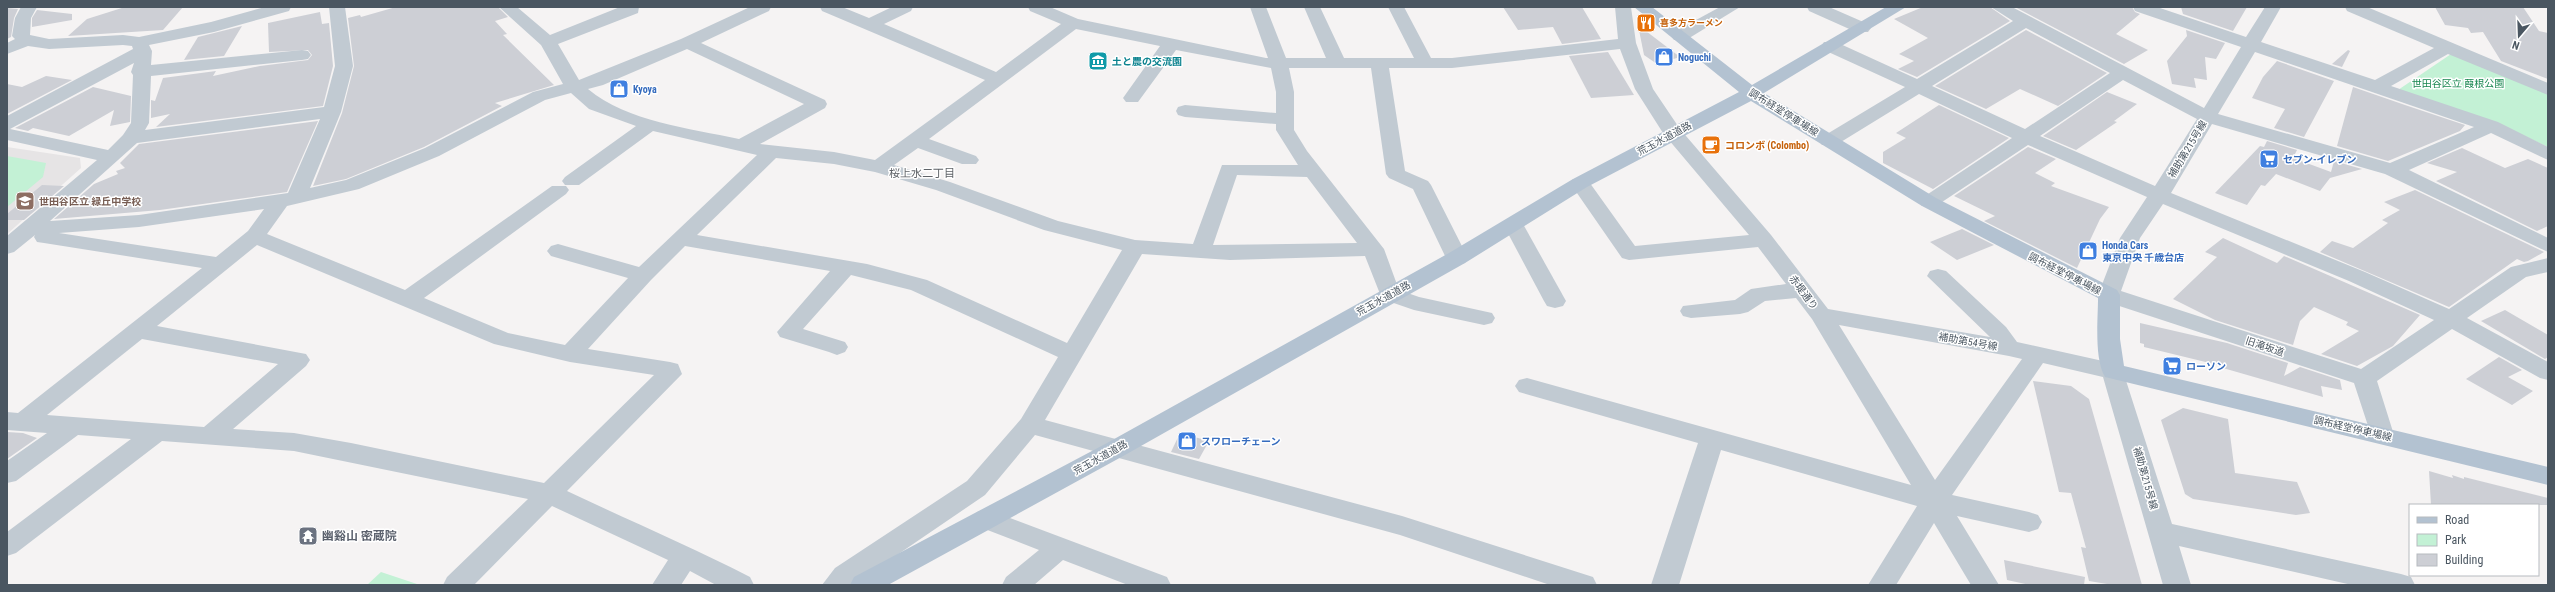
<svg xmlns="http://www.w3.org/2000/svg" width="2555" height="592" font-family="'Roboto Condensed','Noto Sans JP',sans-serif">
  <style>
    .education { fill: #e6e4e5 }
    .green { fill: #c3f1d5 }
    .building { fill: #cdcfd5 }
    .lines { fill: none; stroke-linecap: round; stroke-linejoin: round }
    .minor { fill: #c1cad2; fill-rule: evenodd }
    .major { fill: #b3c2d1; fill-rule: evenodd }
    .labels { text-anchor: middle; stroke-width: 3; stroke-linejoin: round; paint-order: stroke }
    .far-food-label { font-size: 9px; font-weight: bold; fill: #c56008; stroke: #fff; text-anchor: start }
    .shop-label { font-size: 10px; font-weight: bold; fill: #366cbe; stroke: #fff; text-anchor: start }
    .culture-label { font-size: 10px; font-weight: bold; fill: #0d838f; stroke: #fff; text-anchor: start }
    .park-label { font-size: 10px; fill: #17864f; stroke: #fff }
    .street-label { font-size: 10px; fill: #4a5661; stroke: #fff }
    .food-label { font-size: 10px; font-weight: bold; fill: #c56008; stroke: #fff; text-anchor: start }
    .education-label { font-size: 10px; font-weight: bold; fill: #785e54; stroke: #fff; text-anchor: start }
    .neighbourhood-label { font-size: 11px; fill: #5f6368; stroke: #fff }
    .near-worship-label { font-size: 12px; font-weight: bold; fill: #5b616d; stroke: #fff; text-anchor: start }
  </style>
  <rect width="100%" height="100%" fill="#f5f3f3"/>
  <polygon class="education" points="7,147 80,158 81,168 7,234"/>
  <g class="green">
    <polygon points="2454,52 2548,93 2548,147 2499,124 2398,90"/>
    <polygon points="7,156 46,163 43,177 7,207"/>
    <polygon points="381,572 420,585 367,585"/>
  </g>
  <g class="building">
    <polygon points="125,7 183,7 163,30 68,36 87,19"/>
    <polygon points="396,7 498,7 508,17 495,21 507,34 503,35 554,85 495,103 502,106 424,147 346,179 313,186 342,113 354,66 348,18 360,15 361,17"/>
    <polygon points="1503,7 1582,7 1601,39 1562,44 1553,27 1518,30"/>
    <polygon points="1923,7 1990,7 2010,21 1917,77 1898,69 1914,61 1899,54 1928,38 1894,19"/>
    <polygon points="2015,7 2132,7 2135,12 2140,14 2116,34 2148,50 2124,64"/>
    <polygon points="2181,7 2247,7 2233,31 2183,14"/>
    <polygon points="2435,7 2523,7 2539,31 2548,33 2548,79 2501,61 2483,32 2471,33 2468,28 2445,25"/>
    <polygon points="7,8 18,9 14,18 11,37 7,39"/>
    <polygon points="37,10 72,14 72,20 32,27 32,18"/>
    <polygon points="320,12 322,24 329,23 333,66 323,106 156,127 170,114 151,118 151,100 155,101 163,78 216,71 213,76 260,66 308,60 312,55 308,50 269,52 268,23"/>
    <polygon points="1638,25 1680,57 1657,64 1644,55"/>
    <polygon points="242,26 224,56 184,60 198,37"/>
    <polygon points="2026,30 2107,73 2058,106 2020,89 1986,109 1935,86"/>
    <polygon points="2186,30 2225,43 2216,59 2205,57 2207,80 2194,78 2196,88 2172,84 2167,61 2187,36"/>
    <polygon points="2348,50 2350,51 2342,67 2332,64"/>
    <polygon points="1608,52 1634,95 1591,98 1569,56"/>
    <polygon points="2277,61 2334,81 2304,137 2274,128 2285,109 2252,98 2263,77"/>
    <polygon points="46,76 72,80 7,114 7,84 22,87"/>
    <polygon points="93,87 131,96 130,122 110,126 114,110 69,136 33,128 28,131 15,128"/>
    <polygon points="2353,87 2405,105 2465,125 2460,131 2388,161 2337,146"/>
    <polygon points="2107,92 2137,104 2114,121 2117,122 2076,150 2043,136"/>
    <polygon points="1939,105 2009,138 1933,189 1883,163 1883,152 1906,138 1896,133"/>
    <polygon points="318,121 287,192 160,210 54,219 94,184 118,174 116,171 125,168 120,163 139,144"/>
    <polygon points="2267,141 2297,150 2293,158 2331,172 2334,161 2362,169 2330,178 2320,191 2276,174 2265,186 2261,185 2247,205 2215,193 2260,146 2264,147"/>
    <polygon points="2028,147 2056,159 2035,173 2055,183 2051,186 2109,207 2100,219 2077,268 1984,221 1995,216 1954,196"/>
    <polygon points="2462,148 2505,168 2528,159 2548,168 2548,226 2537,231 2436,181 2457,172 2427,163"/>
    <polygon points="42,185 64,186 24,220 7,220 7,214"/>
    <polygon points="2415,190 2519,240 2544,252 2528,261 2524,262 2517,259 2449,307 2320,252 2332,241 2353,248 2388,223 2382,220 2400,210 2384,202"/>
    <polygon points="1962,229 1994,245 1957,260 1930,242"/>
    <polygon points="2223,238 2277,263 2284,256 2420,315 2393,346 2357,366 2321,354 2359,331 2346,325 2348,322 2314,307 2300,321 2293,345 2215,320 2173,299 2217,257 2205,252"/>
    <polygon points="2505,310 2548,335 2548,357 2545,359 2481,321"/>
    <polygon points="2140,323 2227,343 2288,363 2284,376 2300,367 2340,380 2342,390 2321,386 2323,397 2223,368 2222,366 2144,347 2144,344 2140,343"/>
    <polygon points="2499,357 2522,370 2508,377 2533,391 2512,405 2466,379"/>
    <polygon points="2033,381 2071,386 2089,399 2142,585 2113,585 2089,581 2081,547 2086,548 2071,493 2059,492"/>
    <polygon points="2183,408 2228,419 2235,473 2297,482 2310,513 2296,515 2193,499 2185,494 2161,420"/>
    <polygon points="7,432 23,433 37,438 7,459"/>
    <polygon points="1180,433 1209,441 1199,459 1171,452"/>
    <polygon points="2429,471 2453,478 2452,475 2464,479 2464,477 2548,498 2548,505 2431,505"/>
    <polygon points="2004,560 2085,577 2084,585 2030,585 2007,580"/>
  </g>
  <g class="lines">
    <g class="minor">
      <path d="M21,7H37L31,18L30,35L49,39L123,35L139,37L211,22L265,7H291L289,11L214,32L149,45L152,51L151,65L302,50L308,51L311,55L308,59L302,60L151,76L149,123L145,130L324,107L335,66L329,7H345L353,66L341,112L310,188L346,180L425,148L533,92L563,84L541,45L499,7H517L550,35L620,7H639L638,13L558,44L579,80L681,39L750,7H771L769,11L701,43L825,100L827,104L825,108L760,144L834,152L875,160L985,80L822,11L820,7H842L869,18L892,7H913L911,11L884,24L996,72L1061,24L1030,11L1028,7H1050L1078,19L1266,58H1268L1250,7H1266L1286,58H1326L1304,7H1320L1344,58H1414L1388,7H1404L1431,58H1452L1618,39L1615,7H1631L1636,43L1653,89L1680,129L1771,235L1828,309L1990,337L1927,276L1930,271L1938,269L1946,271L2006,327L2017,342L2121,365L2172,524L2401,574L2411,577L2415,585H2352L2179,546L2191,585H2163L2103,377L2043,363L1952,495L2029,512L2038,515L2042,522L2038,529L2029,532L1957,516L1999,585H1971L1934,523L1896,585H1868L1917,506L1721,450L1679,585H1651L1698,443L1519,392L1515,386L1519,380L1527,378L1911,485L1812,319L1796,298L1765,301L1748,312L1740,314L1691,318L1683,316L1680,311L1683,306L1735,300L1751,289L1786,284L1758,247L1629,260L1622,258L1570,183L1573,179H1587L1635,246L1749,235L1663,133L1635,89L1620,49L1452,68H1389L1405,171L1428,181L1431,185L1468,258L1465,263L1457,265L1449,263L1446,258L1413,189L1389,178L1386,174L1371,68H1289L1294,92V130L1307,151L1384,249L1399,290L1419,297L1492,313L1495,318L1492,323L1484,325L1414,310L1382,299L1365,256L1230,260L1142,254L1045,420L1402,516L1593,577L1597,585H1550L1400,535L1035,435L985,495L853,585H822L835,568L967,481L1021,419L1058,357L911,290L851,275L803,329L845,342L848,347L845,352L837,355L829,352L780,337L777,332L830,271L685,246L651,280L588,349L670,362L678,364L682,374L567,491C628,520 690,546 750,577L754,585H716L690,571L681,585H652L668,560L552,506L474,585H443L447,577L528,499L294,451L162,441L16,553L7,556V532L131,439L78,435L16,481L7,483V461L47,433L7,430V412L18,413L202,268L44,243L37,242L34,237L35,235L14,252L7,254V236L97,160L7,140V116L133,49L132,46L123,45L49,49L28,46L7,54V43L15,39L12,36L15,18ZM1076,29L1160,46L1123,98L1126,102H1138L1176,50L1271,68L1276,92V113L1185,105L1178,107L1176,111L1178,115L1185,117L1276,124V130L1298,165H1222L1193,244L1135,240L1058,221L950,182L894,165L918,148L962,164H976L979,160L976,156L929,139ZM687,49L804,104L739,139C689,128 628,122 588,89L603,85ZM134,63L131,72L133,75L131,123L123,135L108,150L10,129ZM571,93L589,109L636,126L565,177L562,181L565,185H579L653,131L757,155L639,267L558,244L551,246L547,251L551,256L628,278L565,345L508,333L424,298L566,194L569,190L566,186H552L405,290L267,234L287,206L359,189L439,156L545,100ZM320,119L288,193L139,215L50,221L137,143ZM776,158L834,164L875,172L936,190L1044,230L1122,250L1067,343L927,280L867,264L697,235ZM1237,175L1307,177L1357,243L1213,245ZM264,209L248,231L216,257L59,233L139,227ZM257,245L494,344L570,362L654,375L544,483L351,443L294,433L233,429L306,366L310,360L306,354L157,326ZM1839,325L2009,356L2022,359L1935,480ZM142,339L278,364L204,427L47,415Z"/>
      <polygon points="1720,7 1740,7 1686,40 1674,40 1671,36 1674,32"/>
      <polygon points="1807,7 1829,7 1868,24 1871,28 1868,32 1856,32 1809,11"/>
      <path d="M1991,7H2012L2204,108L2241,47L2135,11L2133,7H2157L2246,37L2265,7H2281L2261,42L2375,80L2434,48L2347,11L2345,7H2367L2548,83V95L2448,54L2391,86L2498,122L2548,147V160L2491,133L2409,170L2548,238V252L2385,174L2212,124L2171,193L2365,272L2449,309L2511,267L2548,258V272L2526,277L2467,318L2548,362V380L2540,378L2452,329L2377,381L2394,435L2391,441L2382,444L2373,441L2354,383L2101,300L2098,295L2120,238L2147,197L2028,145L1936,206H1922L1919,202L1922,198L2012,138L1919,94L1836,145H1822L1819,141L1822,137L1905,87L1824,50L1821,46L1824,42H1836L1917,79L2013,21ZM2026,28L2110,73L2025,129L1932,86ZM2255,52L2474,127L2390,163L2218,114ZM2123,80L2197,119L2155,186L2040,136ZM2163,204L2349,281L2434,320L2361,369L2121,291L2140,238Z"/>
      <polygon points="1513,218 1520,220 1523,224 1566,301 1563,306 1555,308 1547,306 1544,301 1503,224 1506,220"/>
      <polygon points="986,509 1167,577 1171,585 1128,585 1063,560 1034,585 1002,585 1006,577 1039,550 977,526 973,519 977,512"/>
    </g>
    <path class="major" d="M1634,7H1652L1752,85L1886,7H1906L1764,93L1936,198L2117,290L2120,295V339L2124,366L2548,467V485L2105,377C2094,358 2098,320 2098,298L1922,206L1751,101L1587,187L1465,263L1125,455L888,585H850L854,577L1107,443L1449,253L1573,179L1739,92Z"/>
  </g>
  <defs>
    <symbol id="restaurant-square" viewBox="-11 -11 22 22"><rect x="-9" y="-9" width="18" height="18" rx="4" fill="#e8710a" stroke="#fff"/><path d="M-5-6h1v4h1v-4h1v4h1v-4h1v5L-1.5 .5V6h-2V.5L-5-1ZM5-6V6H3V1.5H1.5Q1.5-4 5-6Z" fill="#fff"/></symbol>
    <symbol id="shop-square" viewBox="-11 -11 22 22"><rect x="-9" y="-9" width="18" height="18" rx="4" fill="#3f7fe0" stroke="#fff"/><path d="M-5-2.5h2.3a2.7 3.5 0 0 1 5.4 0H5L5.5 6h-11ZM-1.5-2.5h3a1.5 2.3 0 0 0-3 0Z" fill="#fff"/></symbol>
    <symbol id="museum-square" viewBox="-11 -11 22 22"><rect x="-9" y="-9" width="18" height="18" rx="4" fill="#0f9aa8" stroke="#fff"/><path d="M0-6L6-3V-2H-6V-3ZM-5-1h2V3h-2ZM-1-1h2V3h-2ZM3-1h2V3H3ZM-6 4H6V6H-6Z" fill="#fff"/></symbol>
    <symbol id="cafe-square" viewBox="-11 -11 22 22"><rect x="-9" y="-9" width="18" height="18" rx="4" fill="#e8710a" stroke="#fff"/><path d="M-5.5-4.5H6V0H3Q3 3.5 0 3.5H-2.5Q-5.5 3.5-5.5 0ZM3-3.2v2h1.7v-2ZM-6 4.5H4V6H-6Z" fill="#fff"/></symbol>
    <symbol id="supermarket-square" viewBox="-11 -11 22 22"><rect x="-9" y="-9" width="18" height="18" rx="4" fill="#3f7fe0" stroke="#fff"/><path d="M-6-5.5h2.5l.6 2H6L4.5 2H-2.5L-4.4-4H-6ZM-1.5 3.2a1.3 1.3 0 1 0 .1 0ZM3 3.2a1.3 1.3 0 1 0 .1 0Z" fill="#fff"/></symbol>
    <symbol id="school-square" viewBox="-11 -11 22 22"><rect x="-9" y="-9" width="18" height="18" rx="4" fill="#8d6e63" stroke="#fff"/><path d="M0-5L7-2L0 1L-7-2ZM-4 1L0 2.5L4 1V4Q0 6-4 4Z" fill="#fff"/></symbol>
    <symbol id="temple-square" viewBox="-11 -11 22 22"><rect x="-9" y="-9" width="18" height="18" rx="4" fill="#6b7280" stroke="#fff"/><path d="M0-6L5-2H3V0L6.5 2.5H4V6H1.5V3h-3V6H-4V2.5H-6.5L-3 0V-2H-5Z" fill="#fff"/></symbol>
  </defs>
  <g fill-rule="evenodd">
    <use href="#restaurant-square" x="1635" y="12" width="22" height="22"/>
    <use href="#shop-square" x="1653" y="46" width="22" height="22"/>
    <use href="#museum-square" x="1087" y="50" width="22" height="22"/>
    <use href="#shop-square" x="608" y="78" width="22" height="22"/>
    <use href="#cafe-square" x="1700" y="134" width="22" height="22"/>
    <use href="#supermarket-square" x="2258" y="148" width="22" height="22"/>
    <use href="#school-square" x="14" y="190" width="22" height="22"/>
    <use href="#shop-square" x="2077" y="240" width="22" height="22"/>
    <use href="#supermarket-square" x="2161" y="355" width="22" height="22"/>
    <use href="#shop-square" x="1176" y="430" width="22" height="22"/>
    <use href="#temple-square" x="297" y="525" width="22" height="22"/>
  </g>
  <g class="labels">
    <g class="far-food-label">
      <text x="1660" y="26">喜多方ラーメン</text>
    </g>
    <g class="shop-label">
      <text x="1678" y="61">Noguchi</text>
      <text x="633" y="93">Kyoya</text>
      <text x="2283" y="163">セブン-イレブン</text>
      <text x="2102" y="249">Honda Cars<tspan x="2102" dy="12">東京中央 千歳台店</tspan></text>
      <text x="2186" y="370">ローソン</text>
      <text x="1201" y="445">スワローチェーン</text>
    </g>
    <g class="culture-label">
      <text x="1112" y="65">土と農の交流園</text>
    </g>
    <g class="park-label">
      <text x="2458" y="87">世田谷区立 葭根公園</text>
    </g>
    <g class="street-label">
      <text transform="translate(1784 112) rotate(32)" y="4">調布経堂停車場線</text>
      <text transform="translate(1664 138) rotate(-28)" y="4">荒玉水道道路</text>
      <text transform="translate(2187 149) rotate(-59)" y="4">補助第215号線</text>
      <text transform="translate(2065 273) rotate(27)" y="4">調布経堂停車場線</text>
      <text transform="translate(1804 292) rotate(53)" y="4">赤堤通り</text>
      <text transform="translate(1383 298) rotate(-29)" y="4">荒玉水道道路</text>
      <text transform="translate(1968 341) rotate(10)" y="4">補助第54号線</text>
      <text transform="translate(2265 346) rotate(18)" y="4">旧滝坂道</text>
      <text transform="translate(2353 428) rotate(13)" y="4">調布経堂停車場線</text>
      <text transform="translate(1100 457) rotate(-29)" y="4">荒玉水道道路</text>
      <text transform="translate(2146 478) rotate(74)" y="4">補助第215号線</text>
    </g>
    <g class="food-label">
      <text x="1725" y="149">コロンボ (Colombo)</text>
    </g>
    <g class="education-label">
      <text x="39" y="205">世田谷区立 緑丘中学校</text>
    </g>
    <g class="neighbourhood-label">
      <text x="922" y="177">桜上水二丁目</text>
    </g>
    <g class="near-worship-label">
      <text x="322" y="540">幽谿山 密蔵院</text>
    </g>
  </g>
  <rect width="2555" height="592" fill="none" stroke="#4a5661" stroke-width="16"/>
  <rect x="2409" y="504" width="130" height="72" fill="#ffffff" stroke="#b7bbc0"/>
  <rect x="2417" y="517" width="20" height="6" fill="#b3c2d1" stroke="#b7bbc0"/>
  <text x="2445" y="524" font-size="12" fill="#4a5661">Road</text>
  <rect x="2417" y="534" width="20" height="12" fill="#c3f1d5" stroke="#b7bbc0"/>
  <text x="2445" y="544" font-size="12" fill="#4a5661">Park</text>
  <rect x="2417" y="554" width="20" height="12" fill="#cdcfd5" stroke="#b7bbc0"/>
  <text x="2445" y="564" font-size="12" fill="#4a5661">Building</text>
  <g transform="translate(2519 36) rotate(199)" stroke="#ffffff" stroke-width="3" paint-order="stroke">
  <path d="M0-3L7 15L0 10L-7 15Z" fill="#4a5661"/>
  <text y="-6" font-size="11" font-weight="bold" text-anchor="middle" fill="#4a5661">N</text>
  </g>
</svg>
